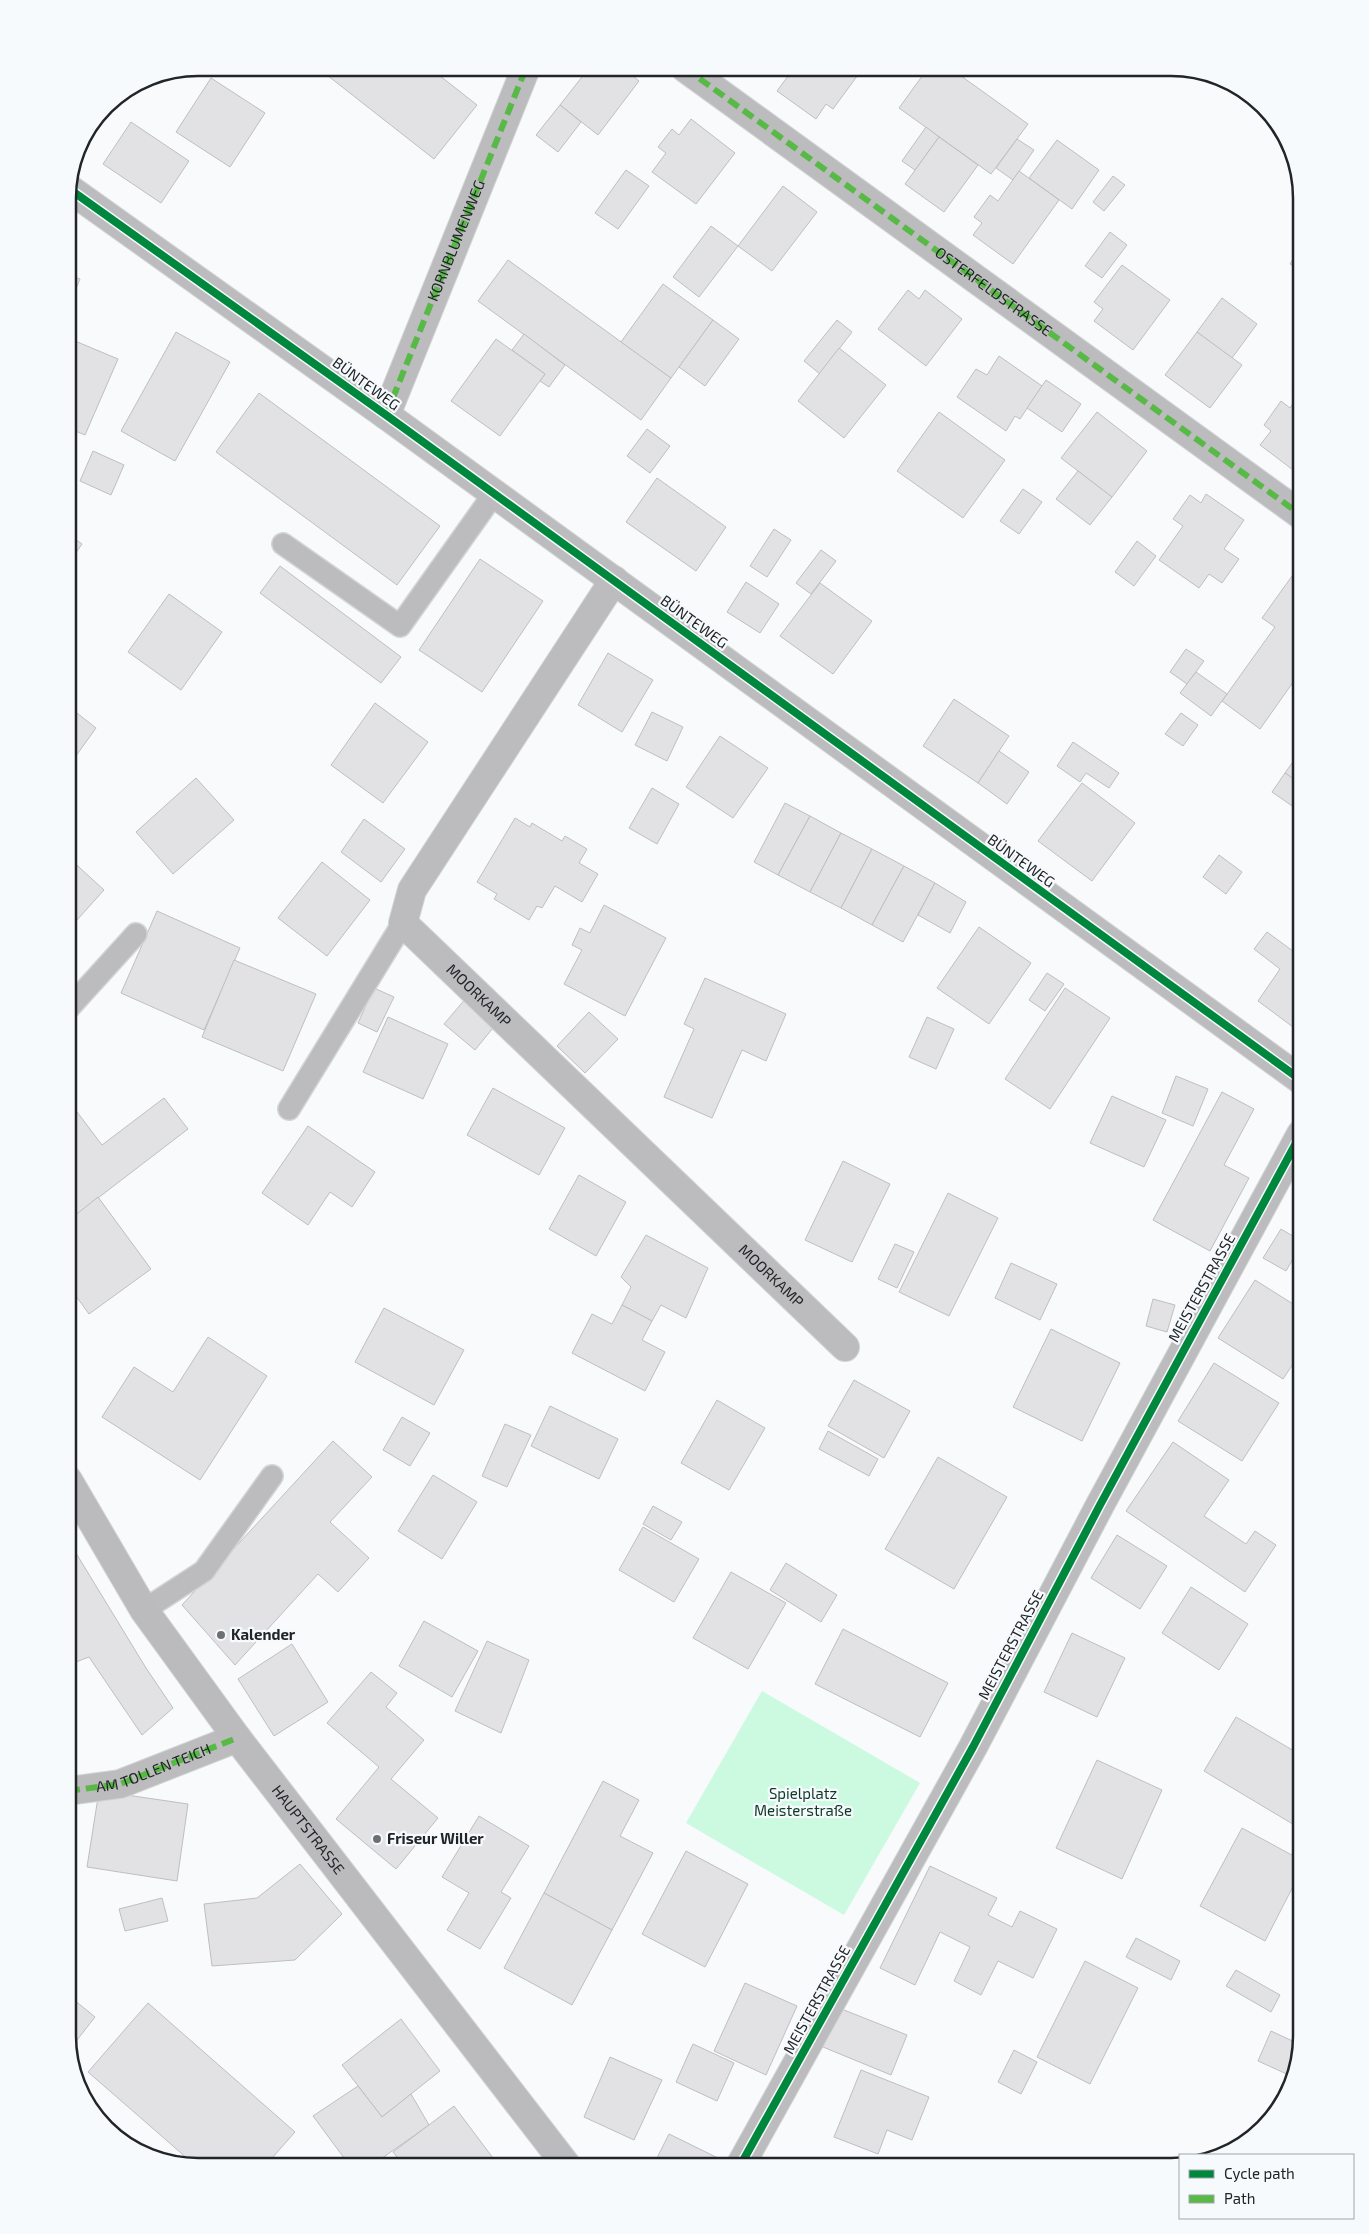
<svg xmlns="http://www.w3.org/2000/svg" width="1369" height="2234" font-family="'Exo 2',sans-serif">
  <style>
    .green { fill: #cbfae0 }
    .building { fill: #e2e2e4; stroke: #bfbfc1 }
    .lines { fill: none; stroke-linecap: round; stroke-linejoin: round }
    .lane-casing { stroke: #d2d4d5; stroke-width: 24 }
    .street-casing { stroke: #d2d4d5; stroke-width: 30 }
    .secondary-casing { stroke: #d2d4d5; stroke-width: 30 }
    .lane { stroke: #bcbbbd; stroke-width: 21 }
    .street { stroke: #bcbbbd; stroke-width: 28 }
    .secondary { stroke: #bbbabc; stroke-width: 28 }
    .quiet { stroke: #58b947; stroke-width: 6; stroke-dasharray: 12 6; stroke-linecap: butt }
    .cycleway-casing { stroke: #f7fafd; stroke-width: 11 }
    .cycleway { stroke: #00873e; stroke-width: 8 }
    .poi-dot { fill: #6d7072; stroke: #f7fafd; stroke-width: 2 }
    .labels { text-anchor: middle; stroke-width: 4.5; stroke-linejoin: round; paint-order: stroke }
    .street-label { font-size: 15px; fill: #222528; stroke: #f7fafd }
    .poi-label { font-size: 15px; font-weight: bold; fill: #222528; stroke: #f7fafd; text-anchor: start }
    .park-label { font-size: 15px; fill: #0e3924; stroke: #f7fafd }
    .rim { fill: none; stroke: #222528; stroke-width: 2.5 }
  </style>
  <rect width="100%" height="100%" fill="#f8fafc"/>
  <polygon class="green" points="762,1691 920,1783 844,1915 686,1823"/>
  <g class="building">
    <polygon points="318,68 430,68 477,105 434,159"/>
    <polygon points="589,68 623,68 639,81 598,135 560,105"/>
    <polygon points="794,68 863,68 833,109 826,104 816,119 777,91"/>
    <polygon points="928,68 950,68 1028,124 991,174 899,108"/>
    <polygon points="211,78 265,113 230,167 176,132"/>
    <polygon points="560,105 581,122 558,152 536,135"/>
    <polygon points="691,119 735,153 696,204 652,172 666,153 658,147 672,129 679,135"/>
    <polygon points="131,122 189,161 161,203 103,164"/>
    <polygon points="926,127 939,137 915,170 902,161"/>
    <polygon points="939,137 978,165 944,212 905,184"/>
    <polygon points="1017,139 1034,150 1013,180 996,168"/>
    <polygon points="1057,140 1099,170 1072,209 1029,178"/>
    <polygon points="626,170 649,186 618,229 595,213"/>
    <polygon points="1019,171 1059,200 1013,264 973,235 982,223 974,217 990,195 998,201"/>
    <polygon points="1113,176 1125,185 1104,211 1093,202"/>
    <polygon points="783,186 817,212 772,271 738,246"/>
    <polygon points="711,226 738,246 699,297 673,277"/>
    <polygon points="1110,232 1127,245 1102,278 1085,266"/>
    <polygon points="1301,247 1301,271 1290,264"/>
    <polygon points="508,260 671,378 641,420 478,301"/>
    <polygon points="1122,265 1170,300 1133,350 1094,321 1103,309 1094,302"/>
    <polygon points="68,274 80,279 68,308"/>
    <polygon points="663,284 713,320 671,378 621,342"/>
    <polygon points="908,290 919,299 925,290 962,319 926,366 878,329"/>
    <polygon points="1222,298 1257,324 1232,358 1197,332"/>
    <polygon points="713,320 739,339 705,386 679,367"/>
    <polygon points="837,320 852,332 820,374 804,361"/>
    <polygon points="176,332 230,362 175,461 121,431"/>
    <polygon points="1197,332 1242,365 1210,408 1165,375"/>
    <polygon points="524,334 565,365 549,387 540,381 545,374 512,350"/>
    <polygon points="68,338 118,359 85,435 68,428"/>
    <polygon points="496,339 545,374 500,436 451,401"/>
    <polygon points="839,348 886,385 844,438 798,401"/>
    <polygon points="999,356 1042,386 1020,419 1015,416 1006,431 957,397 976,369 987,375"/>
    <polygon points="1301,377 1301,476 1260,445 1271,431 1264,425 1281,401 1290,408 1298,396 1292,391"/>
    <polygon points="1046,380 1081,404 1062,432 1027,408"/>
    <polygon points="259,393 440,526 397,585 216,452"/>
    <polygon points="939,412 1005,460 963,518 897,471"/>
    <polygon points="1097,412 1147,451 1112,497 1061,458"/>
    <polygon points="647,429 670,446 650,473 627,456"/>
    <polygon points="93,451 124,465 111,495 80,481"/>
    <polygon points="1078,471 1112,497 1090,525 1056,499"/>
    <polygon points="657,478 726,527 696,571 626,522"/>
    <polygon points="1023,489 1042,502 1019,534 1000,521"/>
    <polygon points="1206,494 1244,520 1224,549 1239,559 1222,583 1209,574 1199,588 1159,560 1183,526 1173,519 1190,495 1201,503"/>
    <polygon points="774,529 791,540 767,577 750,566"/>
    <polygon points="68,534 82,544 68,564"/>
    <polygon points="1137,541 1156,556 1134,586 1115,572"/>
    <polygon points="821,550 836,561 811,594 796,583"/>
    <polygon points="480,559 543,601 482,692 419,650"/>
    <polygon points="280,566 401,657 381,683 260,593"/>
    <polygon points="1292,576 1301,581 1301,671 1260,729 1222,701 1275,627 1262,618"/>
    <polygon points="746,582 779,604 760,633 727,612"/>
    <polygon points="820,583 872,621 833,674 780,636"/>
    <polygon points="169,594 222,632 181,690 128,652"/>
    <polygon points="1186,649 1204,661 1187,684 1170,672"/>
    <polygon points="608,653 653,680 622,732 578,705"/>
    <polygon points="1196,672 1227,694 1211,716 1180,693"/>
    <polygon points="954,699 1009,736 978,783 923,746"/>
    <polygon points="375,703 428,742 383,803 331,765"/>
    <polygon points="68,706 96,728 68,767"/>
    <polygon points="652,712 683,727 667,761 635,745"/>
    <polygon points="1181,713 1198,725 1183,746 1165,734"/>
    <polygon points="720,736 768,768 733,818 686,787"/>
    <polygon points="1073,742 1119,773 1109,788 1086,773 1080,782 1057,766"/>
    <polygon points="999,751 1029,772 1007,804 978,783"/>
    <polygon points="1299,753 1301,754 1301,784 1285,773"/>
    <polygon points="1285,773 1301,784 1301,812 1272,792"/>
    <polygon points="196,778 234,820 173,874 136,832"/>
    <polygon points="1082,783 1135,823 1092,881 1038,841"/>
    <polygon points="652,788 679,804 657,844 629,828"/>
    <polygon points="785,803 810,816 778,875 754,862"/>
    <polygon points="810,816 841,833 810,892 778,875"/>
    <polygon points="515,818 530,827 532,823 562,841 565,836 587,849 579,863 598,874 582,902 555,886 542,908 537,906 529,920 494,899 497,894 477,882"/>
    <polygon points="364,819 405,849 381,882 341,852"/>
    <polygon points="841,833 872,849 841,908 810,892"/>
    <polygon points="872,849 904,866 872,925 841,908"/>
    <polygon points="1219,855 1242,872 1226,894 1203,877"/>
    <polygon points="68,857 104,890 68,930"/>
    <polygon points="322,862 370,900 327,956 278,918"/>
    <polygon points="904,866 935,883 903,942 872,925"/>
    <polygon points="1301,882 1301,900 1294,896"/>
    <polygon points="935,883 966,902 950,933 918,915"/>
    <polygon points="604,905 666,938 625,1016 564,984 582,950 572,945 580,928 590,933"/>
    <polygon points="157,911 240,948 204,1030 121,993"/>
    <polygon points="979,927 1031,963 989,1024 937,988"/>
    <polygon points="1267,932 1301,957 1301,1033 1258,1001 1280,969 1254,949"/>
    <polygon points="234,960 316,994 283,1071 202,1037"/>
    <polygon points="1047,973 1064,984 1045,1011 1029,1000"/>
    <polygon points="705,978 786,1014 766,1061 742,1050 712,1118 664,1097 694,1029 684,1024"/>
    <polygon points="374,988 394,997 377,1032 358,1023"/>
    <polygon points="1065,988 1110,1018 1050,1109 1005,1079"/>
    <polygon points="467,997 497,1023 475,1050 444,1024"/>
    <polygon points="589,1012 618,1039 585,1073 557,1046"/>
    <polygon points="388,1017 448,1044 423,1099 363,1072"/>
    <polygon points="927,1017 954,1029 936,1069 909,1057"/>
    <polygon points="1176,1076 1208,1089 1193,1126 1162,1113"/>
    <polygon points="493,1088 565,1128 539,1175 467,1135"/>
    <polygon points="1222,1092 1254,1109 1224,1165 1249,1178 1210,1251 1153,1220"/>
    <polygon points="1112,1096 1166,1120 1144,1167 1090,1143"/>
    <polygon points="164,1098 188,1129 68,1221 68,1100 102,1145"/>
    <polygon points="308,1126 375,1172 352,1207 330,1192 308,1225 262,1193"/>
    <polygon points="843,1161 890,1184 852,1262 805,1240"/>
    <polygon points="579,1175 626,1202 596,1256 549,1229"/>
    <polygon points="948,1193 998,1218 949,1316 899,1292"/>
    <polygon points="98,1197 151,1269 89,1314 68,1285 68,1221"/>
    <polygon points="1281,1229 1301,1241 1301,1245 1286,1271 1263,1258"/>
    <polygon points="646,1235 708,1268 686,1318 661,1305 652,1321 622,1305 631,1287 621,1277"/>
    <polygon points="895,1244 914,1252 897,1288 878,1279"/>
    <polygon points="1011,1263 1057,1284 1040,1320 995,1298"/>
    <polygon points="1255,1280 1301,1309 1301,1370 1293,1364 1283,1379 1218,1338"/>
    <polygon points="1153,1299 1175,1305 1167,1332 1146,1326"/>
    <polygon points="622,1305 652,1321 642,1340 665,1352 645,1391 572,1353 592,1314 612,1324"/>
    <polygon points="384,1308 464,1350 434,1405 355,1362"/>
    <polygon points="1051,1329 1120,1363 1082,1441 1013,1407"/>
    <polygon points="208,1337 267,1376 200,1480 102,1417 134,1367 173,1392"/>
    <polygon points="68,1353 77,1369 68,1375"/>
    <polygon points="1214,1363 1279,1403 1242,1461 1178,1421"/>
    <polygon points="854,1380 910,1411 884,1458 828,1426"/>
    <polygon points="717,1400 765,1428 729,1490 681,1463"/>
    <polygon points="550,1406 618,1439 599,1479 531,1446"/>
    <polygon points="402,1417 430,1433 410,1466 383,1450"/>
    <polygon points="505,1424 531,1435 507,1487 482,1476"/>
    <polygon points="828,1431 878,1459 869,1476 819,1449"/>
    <polygon points="333,1441 372,1477 330,1522 369,1558 338,1592 318,1574 235,1665 182,1605"/>
    <polygon points="1173,1442 1229,1480 1204,1516 1246,1544 1255,1531 1276,1545 1245,1592 1126,1511"/>
    <polygon points="938,1457 1007,1497 954,1589 885,1549"/>
    <polygon points="433,1475 477,1502 442,1559 398,1531"/>
    <polygon points="653,1506 682,1522 671,1540 643,1524"/>
    <polygon points="643,1527 699,1559 674,1602 619,1570"/>
    <polygon points="1117,1535 1167,1566 1140,1609 1091,1578"/>
    <polygon points="68,1540 146,1668 173,1708 142,1735 89,1657 76,1662 68,1649"/>
    <polygon points="786,1563 837,1595 821,1622 770,1590"/>
    <polygon points="731,1572 786,1603 748,1669 693,1638"/>
    <polygon points="1191,1587 1248,1624 1219,1670 1162,1633"/>
    <polygon points="424,1621 478,1651 452,1697 399,1666"/>
    <polygon points="843,1629 948,1683 920,1737 815,1684"/>
    <polygon points="1072,1633 1125,1658 1097,1717 1044,1692"/>
    <polygon points="487,1641 529,1660 501,1733 455,1711"/>
    <polygon points="292,1644 328,1702 274,1736 238,1679"/>
    <polygon points="371,1672 397,1693 386,1707 424,1740 391,1779 438,1818 396,1869 336,1819 379,1767 327,1723"/>
    <polygon points="1236,1717 1301,1755 1301,1829 1204,1771"/>
    <polygon points="1097,1760 1162,1790 1122,1879 1056,1848"/>
    <polygon points="603,1781 639,1800 620,1836 653,1853 612,1930 544,1893"/>
    <polygon points="99,1791 188,1804 177,1881 87,1867"/>
    <polygon points="479,1816 529,1846 501,1892 511,1898 480,1949 447,1930 469,1893 442,1877"/>
    <polygon points="1242,1828 1301,1860 1301,1871 1265,1941 1200,1906"/>
    <polygon points="686,1851 748,1884 705,1967 642,1934"/>
    <polygon points="300,1864 342,1914 295,1960 212,1966 204,1904 257,1898"/>
    <polygon points="930,1866 997,1898 988,1915 1012,1927 1020,1911 1057,1929 1033,1978 998,1961 981,1995 954,1981 970,1947 940,1932 915,1985 880,1968"/>
    <polygon points="544,1893 612,1930 572,2005 504,1968"/>
    <polygon points="162,1898 168,1921 125,1931 119,1909"/>
    <polygon points="1136,1938 1180,1961 1171,1980 1126,1957"/>
    <polygon points="1085,1961 1138,1988 1090,2084 1037,2057"/>
    <polygon points="1236,1970 1280,1995 1271,2012 1226,1986"/>
    <polygon points="745,1983 797,2006 766,2075 714,2051"/>
    <polygon points="68,1995 95,2017 70,2049 68,2036"/>
    <polygon points="148,2003 295,2132 265,2166 196,2166 88,2072"/>
    <polygon points="839,2008 907,2035 891,2075 823,2047"/>
    <polygon points="401,2019 440,2071 382,2117 342,2065"/>
    <polygon points="1271,2031 1299,2044 1291,2076 1258,2061"/>
    <polygon points="693,2044 734,2063 717,2101 676,2082"/>
    <polygon points="1014,2050 1037,2062 1021,2094 998,2082"/>
    <polygon points="610,2057 662,2080 634,2140 584,2117"/>
    <polygon points="861,2070 929,2097 912,2140 887,2130 878,2154 834,2137"/>
    <polygon points="358,2086 382,2117 411,2094 429,2125 371,2166 350,2166 313,2116"/>
    <polygon points="454,2106 499,2166 404,2166 393,2152"/>
    <polygon points="669,2134 718,2158 714,2166 653,2166"/>
  </g>
  <g class="lines">
    <defs>
      <g id="lane">
        <polyline points="283,544 400,626 493,495"/>
        <polyline points="68,1009 136,934"/>
        <polyline points="289,1109 403,923"/>
        <polyline points="144,1610 204,1571 272,1476"/>
      </g>
      <g id="street">
        <path id="s1" d="M685,68L1301,515"/>
        <polyline points="68,188 386,415 1301,1080"/>
        <path id="s2" d="M386,415L526,68"/>
        <path id="s3" d="M614,580L412,890L403,923L845,1347"/>
        <path id="s4" d="M68,1791L120,1784L237,1738"/>
        <polyline points="740,2166 973,1747 1100,1505 1301,1134"/>
      </g>
      <g id="secondary">
        <path id="s5" d="M68,1480L144,1610L237,1738L567,2166"/>
      </g>
    </defs>
    <use href="#lane" class="lane-casing"/>
    <use href="#street" class="street-casing"/>
    <use href="#secondary" class="secondary-casing"/>
    <use href="#lane" class="lane"/>
    <use href="#street" class="street"/>
    <use href="#secondary" class="secondary"/>
    <g class="quiet">
      <polyline points="685,68 1301,515"/>
      <polyline points="386,415 526,68"/>
      <polyline points="68,1791 120,1784 237,1738"/>
    </g>
    <defs>
      <g id="cycleway">
        <polyline points="68,188 386,415 1301,1080"/>
        <polyline points="740,2166 973,1747 1100,1505 1301,1134"/>
      </g>
    </defs>
    <use href="#cycleway" class="cycleway-casing"/>
    <use href="#cycleway" class="cycleway"/>
  </g>
  <g class="poi-dot">
    <circle cx="221" cy="1635" r="5"/>
    <circle cx="377" cy="1839" r="5"/>
  </g>
  <g class="labels">
    <g class="street-label">
      <text dy="5" stroke="none"><textPath href="#s2" startOffset="188">KORNBLUMENWEG</textPath></text>
      <text dy="5" stroke="none"><textPath href="#s1" startOffset="381">OSTERFELDSTRASSE</textPath></text>
      <text transform="translate(366 384) rotate(36)" y="5">BÜNTEWEG</text>
      <text transform="translate(694 622) rotate(36)" y="5">BÜNTEWEG</text>
      <text transform="translate(1021 861) rotate(36)" y="5">BÜNTEWEG</text>
      <text dy="5" stroke="none"><textPath href="#s3" startOffset="509">MOORKAMP</textPath></text>
      <text dy="5" stroke="none"><textPath href="#s3" startOffset="914">MOORKAMP</textPath></text>
      <text transform="translate(1202 1288) rotate(-61)" y="5">MEISTERSTRASSE</text>
      <text transform="translate(1011 1645) rotate(-62)" y="5">MEISTERSTRASSE</text>
      <text dy="5" stroke="none"><textPath href="#s4" startOffset="89">AM TOLLEN TEICH</textPath></text>
      <text dy="5" stroke="none"><textPath href="#s5" startOffset="425">HAUPTSTRASSE</textPath></text>
      <text transform="translate(817 2000) rotate(-61)" y="5">MEISTERSTRASSE</text>
    </g>
    <g class="poi-label">
      <text x="231" y="1640">Kalender</text>
      <text x="387" y="1844">Friseur Willer</text>
    </g>
    <g class="park-label">
      <text x="803" y="1799">Spielplatz<tspan x="803" dy="17">Meisterstraße</tspan></text>
    </g>
  </g>
  <path d="M0 0H1369V2234H0ZM198 76H1171A122 122 0 0 1 1293 198V2036A122 122 0 0 1 1171 2158H198A122 122 0 0 1 76 2036V198A122 122 0 0 1 198 76Z" fill="#f7fafd" fill-rule="evenodd"/>
  <path class="rim" d="M198 76H1171A122 122 0 0 1 1293 198V2036A122 122 0 0 1 1171 2158H198A122 122 0 0 1 76 2036V198A122 122 0 0 1 198 76Z"/>
  <rect x="1179" y="2154" width="175" height="65" fill="#f7fafd" stroke="#a2a5a8"/>
  <rect x="1189" y="2170" width="25" height="8" fill="#00873e" stroke="#a2a5a8"/>
  <text x="1224" y="2179" font-size="15" fill="#222528">Cycle path</text>
  <rect x="1189" y="2195" width="25" height="8" fill="#58b947" stroke="#a2a5a8"/>
  <text x="1224" y="2204" font-size="15" fill="#222528">Path</text>
</svg>
